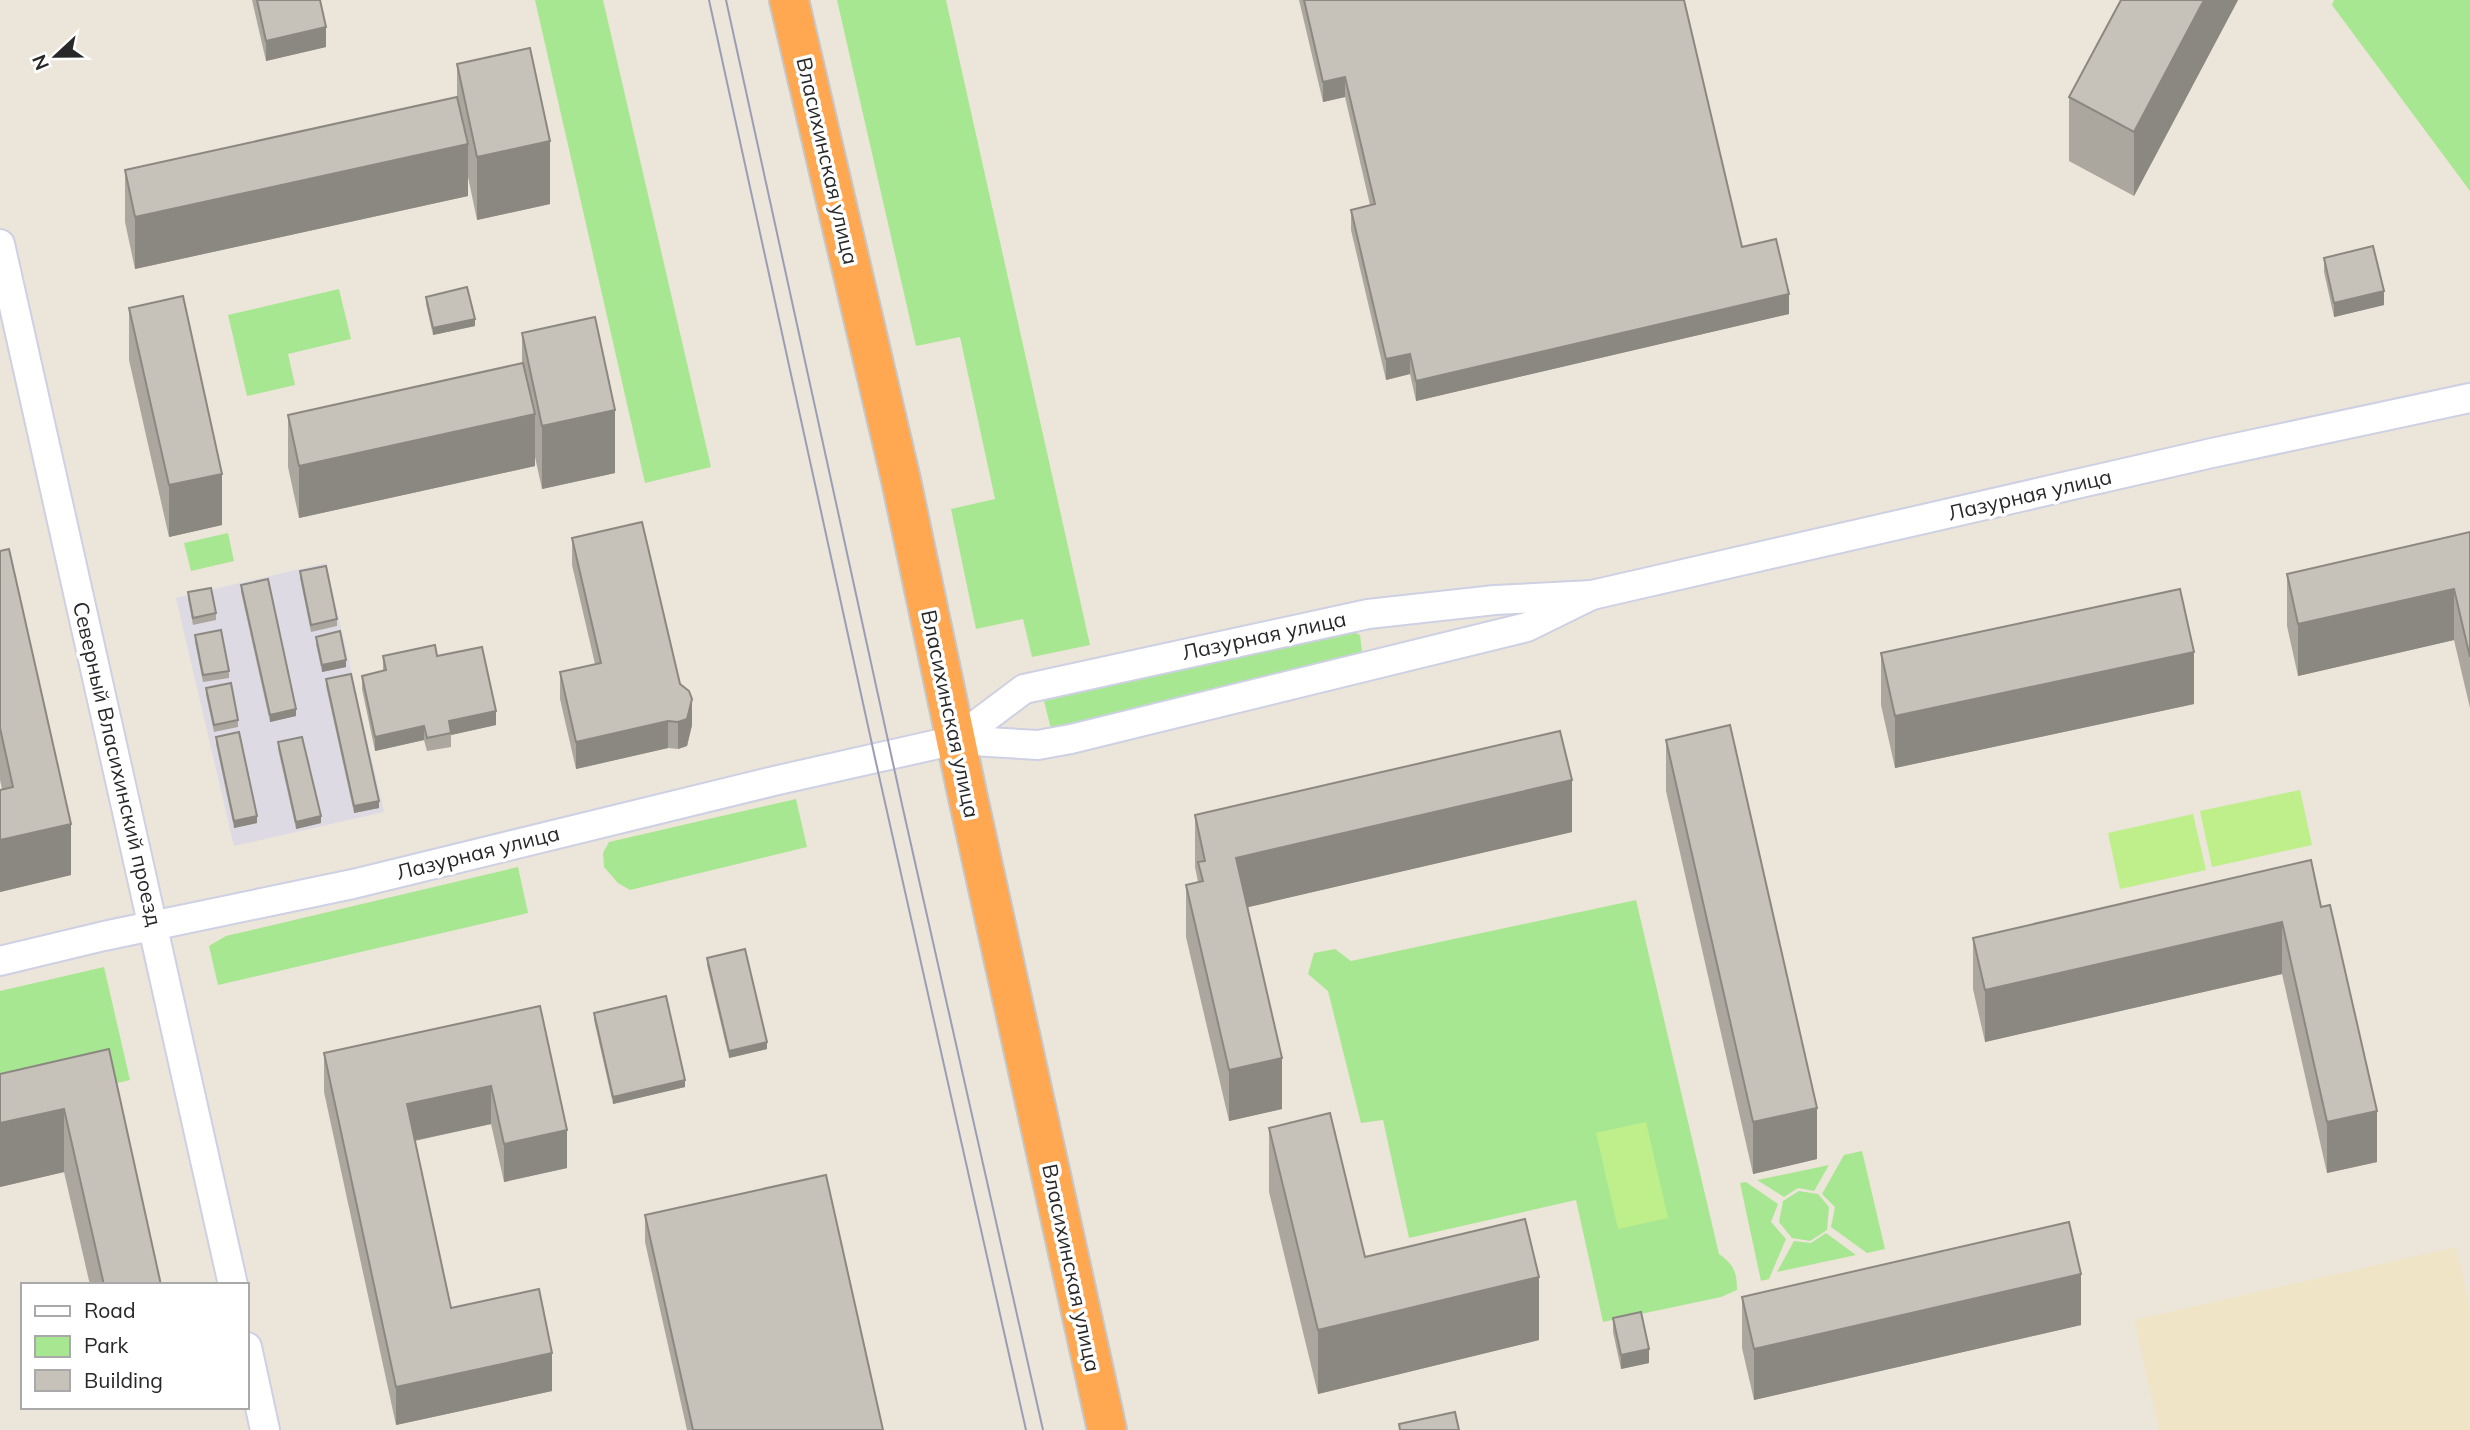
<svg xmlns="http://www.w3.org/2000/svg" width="2470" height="1430" font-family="Mulish,sans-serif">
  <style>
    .industrial { fill: #dddae4 }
    .education { fill: #efe5c6 }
    .green { fill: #a8e791 }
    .pitch { fill: #beef8b }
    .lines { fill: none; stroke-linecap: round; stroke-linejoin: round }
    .street-casing { stroke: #ced0e3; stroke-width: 32 }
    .highway-casing { stroke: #c7c7c7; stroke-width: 42 }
    .street { stroke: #fff; stroke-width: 28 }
    .highway { stroke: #ffa851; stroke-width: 38 }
    .tram { stroke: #9b9db4; stroke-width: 2 }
    .wall { fill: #aba79f }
    .shaded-wall { fill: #8b8882 }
    .building { fill: #c7c2b9; stroke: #8b8882; stroke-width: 2 }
    .labels { text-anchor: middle; stroke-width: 7; stroke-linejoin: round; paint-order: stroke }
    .street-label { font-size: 21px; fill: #282828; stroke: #fff }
  </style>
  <rect width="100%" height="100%" fill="#ece5d9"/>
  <polygon class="industrial" points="326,563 384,812 234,846 176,598"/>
  <polygon class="education" points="2456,1247 2470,1308 2470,1430 2159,1430 2134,1320"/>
  <g class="green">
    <polygon points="535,0 603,0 711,467 645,483"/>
    <polygon points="837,0 946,0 1090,645 1032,657 1023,619 976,629 951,509 995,499 960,337 916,346"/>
    <polygon points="2334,0 2470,0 2470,191 2332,5"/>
    <polygon points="339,289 351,339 288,354 295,385 247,396 228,315"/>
    <polygon points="228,533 234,561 191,571 184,543"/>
    <polygon points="1350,630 1360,635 1362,652 1356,658 1051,729 1044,701"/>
    <polygon points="796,799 807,847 630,890 618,883 604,867 603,853 609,842"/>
    <polygon points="518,867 528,913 218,985 209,946 226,936"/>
    <path d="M1636,900L1719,1254C1734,1265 1737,1272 1737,1290L1721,1297L1603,1322L1576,1200L1409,1238L1383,1120L1361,1123L1328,991L1308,974L1314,953L1335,949L1351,961Z"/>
    <polygon points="104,967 130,1080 0,1110 0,991"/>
    <polygon points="1862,1151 1885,1249 1867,1253 1831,1227 1835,1207 1822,1194 1844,1155"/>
    <polygon points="1829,1165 1814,1191 1798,1188 1784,1197 1757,1180"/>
    <polygon points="1746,1182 1778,1204 1771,1222 1786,1239 1769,1279 1761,1281 1740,1183"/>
    <polygon points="1799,1191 1818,1194 1829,1207 1827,1230 1810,1241 1792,1238 1779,1222 1783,1201"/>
    <polygon points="1826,1233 1856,1255 1777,1272 1794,1241 1811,1243"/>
  </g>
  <g class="pitch">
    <polygon points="2300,790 2312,845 2212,867 2200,811"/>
    <polygon points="2193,814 2206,870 2120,889 2108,833"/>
    <polygon points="1646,1122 1668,1218 1618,1229 1596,1133"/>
  </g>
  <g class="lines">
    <defs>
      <g id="street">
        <polyline points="0,244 233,1285"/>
        <polyline points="956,740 1024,689 1368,614 1495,600 1592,595 2212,453 2470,398"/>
        <polyline points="0,961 104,936 353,884 774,781 956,740 1038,745 1071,739 1527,627 1592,595"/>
        <polyline points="247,1347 265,1430"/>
      </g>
      <polyline id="highway" points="789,0 901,480 967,793 1107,1430"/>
    </defs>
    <use href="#street" class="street-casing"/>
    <use href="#highway" class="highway-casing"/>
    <use href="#street" class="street"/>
    <use href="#highway" class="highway"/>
    <g class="tram">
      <polyline points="709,0 875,758 1026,1430"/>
      <polyline points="726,0 903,809 1043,1430"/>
    </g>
  </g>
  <g class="wall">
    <polygon points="252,0 320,0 326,47 266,61"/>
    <polygon points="1299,0 1684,0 1742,247 1789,314 1416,401 1410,374 1386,380 1351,230 1351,210 1370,205 1345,97 1323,102"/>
    <polygon points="2238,0 2134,196 2069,161 2069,97"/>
    <polygon points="457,64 550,204 477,220 468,177 468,196 135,269 125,222 125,170 457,97"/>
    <polygon points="2324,258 2384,305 2334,317 2324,272"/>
    <polygon points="426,297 475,326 433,335 426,304"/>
    <polygon points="129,308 222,525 169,537 129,360"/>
    <polygon points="522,333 615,473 542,489 535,457 535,466 299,518 288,467 288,415 522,364"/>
    <polygon points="2470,532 2470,708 2454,640 2298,676 2287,626 2287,574"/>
    <polygon points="572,538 680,684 692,725 687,746 678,749 668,748 576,769 560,699 560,672 595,664 572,565"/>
    <polygon points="0,551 71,875 0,892 0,790 2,789 0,780"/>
    <polygon points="300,571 337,619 337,626 311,632 300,578"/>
    <polygon points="241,585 296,716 270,722 241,592"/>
    <polygon points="188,592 216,613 216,620 193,625 188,599"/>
    <polygon points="195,635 229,671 229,678 203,682 195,642"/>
    <polygon points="316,637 346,667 322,672 316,644"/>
    <polygon points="1881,653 2194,704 1895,768 1881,705"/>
    <polygon points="383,656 437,656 496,725 451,735 451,747 427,751 424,740 375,751 362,689 362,676 383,671"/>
    <polygon points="326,679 379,808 354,813 326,686"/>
    <polygon points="206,688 238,720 238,727 214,732 206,695"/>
    <polygon points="216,737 257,823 234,828 216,744"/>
    <polygon points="1666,740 1817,1159 1753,1174 1666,791"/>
    <polygon points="278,742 321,823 296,829 278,749"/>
    <polygon points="1195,815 1572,832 1247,907 1282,1109 1229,1121 1186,937 1186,885 1198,882 1195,867"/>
    <polygon points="2311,860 2377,1162 2327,1173 2282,974 1985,1042 1973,989 1973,938"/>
    <polygon points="707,958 767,1049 729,1058 707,965"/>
    <polygon points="540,1006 567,1168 504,1182 491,1124 415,1141 451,1308 552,1391 396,1425 324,1092 324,1053"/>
    <polygon points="594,1013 685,1087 613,1104 594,1020"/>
    <polygon points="109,1049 161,1285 90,1285 64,1172 0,1187 0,1074"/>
    <polygon points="1269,1128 1365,1257 1539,1340 1318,1394 1269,1192"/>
    <polygon points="645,1215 883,1430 687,1430 645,1242"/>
    <polygon points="1742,1297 2081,1325 1754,1400 1742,1348"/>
    <polygon points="1613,1318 1649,1363 1621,1369 1613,1332"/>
  </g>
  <g class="shaded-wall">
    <polygon points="2204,0 2238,0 2134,196 2134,132"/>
    <polygon points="326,27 326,47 266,61 266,41"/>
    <polygon points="1345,77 1345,97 1323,102 1323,82"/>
    <polygon points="550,141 550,204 477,220 477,157"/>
    <polygon points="468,144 468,196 135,269 135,217"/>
    <polygon points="2384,291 2384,305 2334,317 2334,303"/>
    <polygon points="1789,294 1789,314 1416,401 1416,381"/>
    <polygon points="475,319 475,326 433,335 433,328"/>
    <polygon points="1410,354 1410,374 1386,380 1386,359"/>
    <polygon points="615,410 615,473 542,489 542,426"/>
    <polygon points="535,414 535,466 299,518 299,466"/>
    <polygon points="222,474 222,525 169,537 169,485"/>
    <polygon points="2454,589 2454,640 2298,676 2298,624"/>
    <polygon points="2194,652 2194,704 1895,768 1895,716"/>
    <polygon points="346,660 346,667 322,672 322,665"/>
    <polygon points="692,699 692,725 687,746 678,749 678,722"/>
    <polygon points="296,709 296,716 270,722 270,715"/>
    <polygon points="496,711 496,725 451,735 449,721"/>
    <polygon points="668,721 668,748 576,769 576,742"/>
    <polygon points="424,726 424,740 375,751 375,737"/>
    <polygon points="1572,780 1572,832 1236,910 1236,858"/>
    <polygon points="379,801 379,808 354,813 354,806"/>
    <polygon points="257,816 257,823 234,828 234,821"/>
    <polygon points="321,816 321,823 296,829 296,822"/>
    <polygon points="71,824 71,875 0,892 0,840"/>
    <polygon points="2282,922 2282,974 1985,1042 1985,990"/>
    <polygon points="767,1042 767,1049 729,1058 729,1051"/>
    <polygon points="1282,1058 1282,1109 1229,1121 1229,1070"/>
    <polygon points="685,1080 685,1087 613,1104 613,1097"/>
    <polygon points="491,1086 491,1124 407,1142 407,1104"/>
    <polygon points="1817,1108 1817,1159 1753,1174 1753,1122"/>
    <polygon points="64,1109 64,1172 0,1187 0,1123"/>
    <polygon points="2377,1111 2377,1162 2327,1173 2327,1122"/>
    <polygon points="567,1130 567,1168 504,1182 504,1144"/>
    <polygon points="2081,1274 2081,1325 1754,1400 1754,1349"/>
    <polygon points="1539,1277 1539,1340 1318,1394 1318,1330"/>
    <polygon points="1649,1349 1649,1363 1621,1369 1621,1355"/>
    <polygon points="552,1353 552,1391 396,1425 396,1387"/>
  </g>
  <g class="building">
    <polygon points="257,0 320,0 326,27 266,41"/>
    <polygon points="1304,0 1684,0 1742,247 1776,239 1789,294 1416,381 1410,354 1386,359 1351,210 1375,204 1345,77 1323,82"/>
    <polygon points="2121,0 2204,0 2134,132 2069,97"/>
    <polygon points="530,48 550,141 477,157 457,64"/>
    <polygon points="457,97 468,144 135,217 125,170"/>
    <polygon points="2373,246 2384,291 2334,303 2324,258"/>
    <polygon points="467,287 475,319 433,328 426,297"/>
    <polygon points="183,296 222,474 169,485 129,308"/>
    <polygon points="595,317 615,410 542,426 522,333"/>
    <polygon points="523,363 535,414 299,466 288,415"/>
    <polygon points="642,522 680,684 689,691 692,699 687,719 678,722 668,721 576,742 560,672 601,663 572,538"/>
    <polygon points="2470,532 2470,657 2454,589 2298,624 2287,574"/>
    <polygon points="9,549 71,824 0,840 0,790 13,787 0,728 0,551"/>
    <polygon points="326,566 337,619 311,625 300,571"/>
    <polygon points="268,579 296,709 270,715 241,585"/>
    <polygon points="211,588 216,613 193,618 188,592"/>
    <polygon points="2180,589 2194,652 1895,716 1881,653"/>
    <polygon points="221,630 229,671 203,675 195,635"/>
    <polygon points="340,631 346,660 322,665 316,637"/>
    <polygon points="435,645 437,656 482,647 496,711 449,721 451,733 427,738 424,726 375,737 362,676 386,670 383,656"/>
    <polygon points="351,674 379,801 354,806 326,679"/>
    <polygon points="231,683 238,720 214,725 206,688"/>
    <polygon points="1730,725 1817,1108 1753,1122 1666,740"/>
    <polygon points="1560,731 1572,780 1236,858 1282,1058 1229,1070 1186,885 1203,881 1198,862 1205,861 1195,815"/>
    <polygon points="239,732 257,816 234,821 216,737"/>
    <polygon points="302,737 321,816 296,822 278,742"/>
    <polygon points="2311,860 2321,907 2330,905 2377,1111 2327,1122 2282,922 1985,990 1973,938"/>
    <polygon points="745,949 767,1042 729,1051 707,958"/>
    <polygon points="666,996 685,1080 613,1097 594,1013"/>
    <polygon points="540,1006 567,1130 504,1144 491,1086 407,1104 451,1308 539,1289 552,1353 396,1387 324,1053"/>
    <polygon points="109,1049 161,1285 104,1285 64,1109 0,1123 0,1074"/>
    <polygon points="1330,1113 1365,1257 1525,1219 1539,1277 1318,1330 1269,1128"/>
    <polygon points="826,1175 883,1430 693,1430 645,1215"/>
    <polygon points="2069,1222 2081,1274 1754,1349 1742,1297"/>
    <polygon points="1641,1312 1649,1349 1621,1355 1613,1318"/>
    <polygon points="1455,1412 1459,1430 1400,1430 1399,1424"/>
  </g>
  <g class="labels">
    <g class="street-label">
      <text transform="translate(827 161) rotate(77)" y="7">Власихинская улица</text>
      <text transform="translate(2030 495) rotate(-13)" y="7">Лазурная улица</text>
      <text transform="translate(1264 636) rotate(-12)" y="7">Лазурная улица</text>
      <text transform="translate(950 714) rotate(78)" y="7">Власихинская улица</text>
      <text transform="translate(117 764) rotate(77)" y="7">Северный Власихинский проезд</text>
      <text transform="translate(478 853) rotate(-14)" y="7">Лазурная улица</text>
      <text transform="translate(1071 1268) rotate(78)" y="7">Власихинская улица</text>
    </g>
  </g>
  <rect x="21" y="1283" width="228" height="126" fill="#ffffff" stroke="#a9a9a9" stroke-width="2"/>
  <rect x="35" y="1306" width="35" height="10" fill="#ffffff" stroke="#a9a9a9" stroke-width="2"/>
  <text x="84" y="1318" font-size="21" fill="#282828">Road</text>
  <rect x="35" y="1336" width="35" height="21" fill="#a8e791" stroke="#a9a9a9" stroke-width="2"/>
  <text x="84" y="1353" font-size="21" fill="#282828">Park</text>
  <rect x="35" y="1370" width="35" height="21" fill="#c7c2b9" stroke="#a9a9a9" stroke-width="2"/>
  <text x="84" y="1388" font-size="21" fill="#282828">Building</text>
  <g transform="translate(56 56) rotate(248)" stroke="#ffffff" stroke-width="5" paint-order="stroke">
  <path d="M0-5L12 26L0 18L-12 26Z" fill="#282828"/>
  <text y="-10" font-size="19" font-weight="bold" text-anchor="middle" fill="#282828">N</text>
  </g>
</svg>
